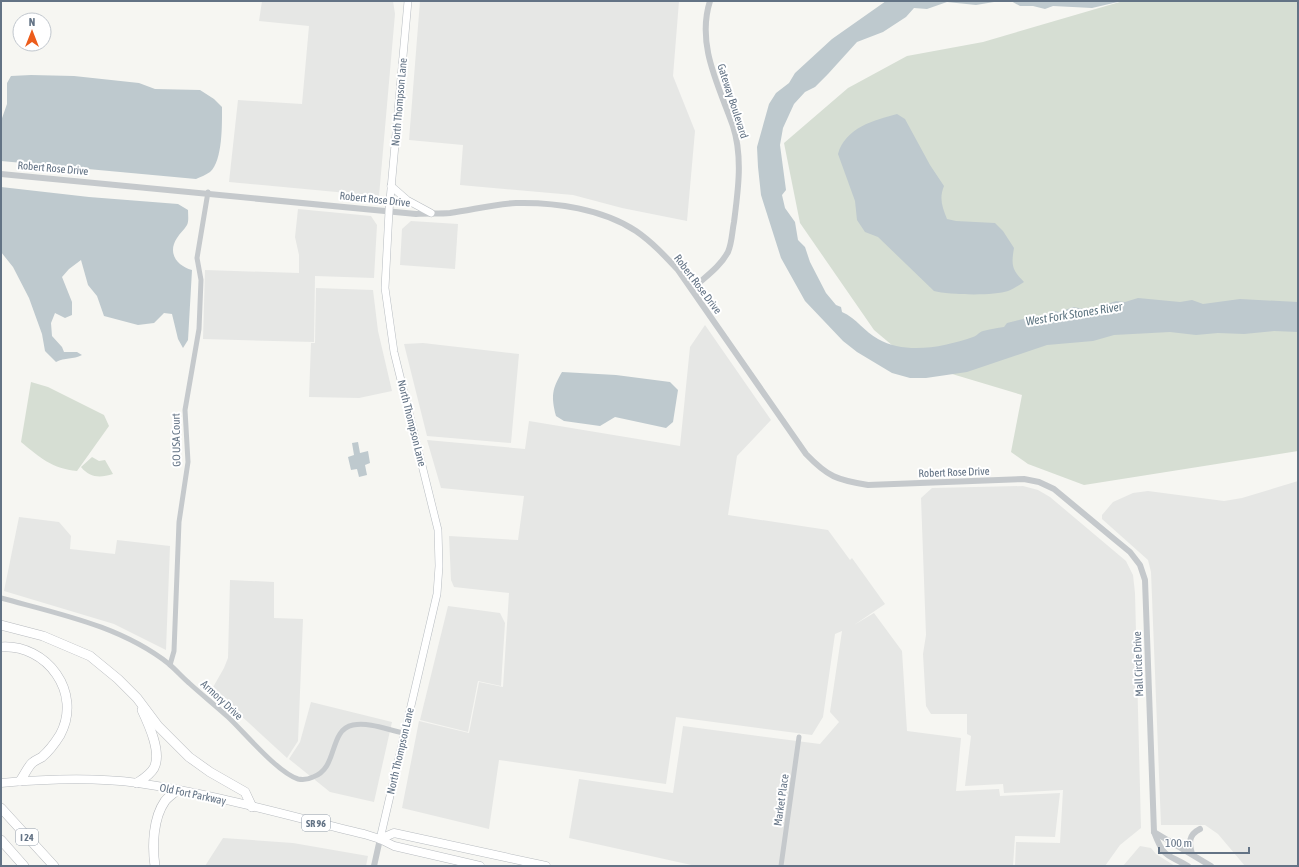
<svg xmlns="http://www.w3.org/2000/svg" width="1299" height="867" font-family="'Asap Condensed',sans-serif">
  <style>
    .built { fill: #e6e7e5 }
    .green { fill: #d6ded3 }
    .water { fill: #bec9ce }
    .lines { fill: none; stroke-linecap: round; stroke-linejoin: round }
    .secondary-casing { stroke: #b7bcc1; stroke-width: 8 }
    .primary-casing { stroke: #b8bcc0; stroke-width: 9 }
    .motorway-casing { stroke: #b7babe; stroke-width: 10 }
    .minor { stroke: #c5c9cc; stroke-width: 5 }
    .tertiary { stroke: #c5c9cc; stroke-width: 6 }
    .secondary { stroke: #fff; stroke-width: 7 }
    .primary { stroke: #fff; stroke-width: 8 }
    .motorway { stroke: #fff; stroke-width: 9 }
    .labels { text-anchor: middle; stroke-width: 4; stroke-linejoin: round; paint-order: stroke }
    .shield { fill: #fff; stroke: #929daa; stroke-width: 1 }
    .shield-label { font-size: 10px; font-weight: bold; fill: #637385 }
    .street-label { font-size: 11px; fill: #637385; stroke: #fff }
    .water-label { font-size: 12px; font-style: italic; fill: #5f7682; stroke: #fff }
  </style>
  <rect width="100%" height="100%" fill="#f6f6f2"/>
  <g class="built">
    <polygon points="262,1 393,1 395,14 379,196 229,182 238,100 302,104 309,26 259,21"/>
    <polygon points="420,1 679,1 673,76 695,131 687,221 622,208 573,195 460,185 463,145 409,140"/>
    <polygon points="298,209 371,216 377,225 374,278 315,276 314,342 203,339 205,270 299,273 299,255 295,237"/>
    <polygon points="411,221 458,224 455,269 400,265 402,229"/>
    <polygon points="316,288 373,290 378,331 392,391 359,398 309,397 311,343 315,343"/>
    <polygon points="705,325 771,420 737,456 728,515 828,530 850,560 852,558 885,604 854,625 874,613 902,651 907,731 961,738 956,791 999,789 1000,796 1060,793 1055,837 1015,836 1013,866 696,866 569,838 579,779 673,793 683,726 820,744 839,722 830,712 842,631 835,634 823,717 812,735 676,717 666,784 499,760 489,829 402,808 419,721 469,733 479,682 503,687 509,593 454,587 451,580 449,536 518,540 524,496 441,488 427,440 525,449 529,421 680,446 690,347"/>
    <polygon points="423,343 519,354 511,443 427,436 404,344"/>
    <polygon points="1298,481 1298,866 1245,866 1218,834 1205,825 1161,825 1151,572 1148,560 1102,519 1102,515 1113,502 1133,493 1148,491 1224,501 1242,498"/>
    <polygon points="1023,486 1038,490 1050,497 1126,561 1133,575 1135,593 1141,828 1120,845 1105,866 1015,866 1016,842 1060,843 1063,790 1004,793 1003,784 965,786 971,736 967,734 967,714 931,714 926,706 923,654 926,635 921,498 932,488"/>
    <polygon points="19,517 59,522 71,536 70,549 115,554 117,540 170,546 166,650 114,624 4,591"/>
    <polygon points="230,580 274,582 274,618 303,619 298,741 287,758 212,689 224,668 228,658"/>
    <polygon points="448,606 500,613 505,623 501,686 478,681 468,732 420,720"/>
    <polygon points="311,702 392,722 374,802 330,792 289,759 300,742"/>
    <polygon points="223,838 293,843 368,856 366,866 205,866"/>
    <polygon points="1140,846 1151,848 1156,854 1175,866 1123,866"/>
  </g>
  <g class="green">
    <polygon points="1123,1 1298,1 1298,451 1084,485 1028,464 1011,452 1022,395 912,362 874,330 800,223 784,143 848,88 907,56 983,42"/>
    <path d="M31,382L48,387L104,415L109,426L77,471C53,469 39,457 21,442Z"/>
    <path d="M92,457L99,461L105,460L113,474C100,478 90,478 81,467Z"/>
  </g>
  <g class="water">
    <path d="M886,1H1000L976,5L947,2L927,9L914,8L906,17L883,32L857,42L828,74L815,87L805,92L794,104L783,128L780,145L786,190L782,195L785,208L795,222L798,240L805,247L810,262L826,293L836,305L841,307L842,312C856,318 865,332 878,339C906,355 944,347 973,337C977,336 979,332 983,331C990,329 997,328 1004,327L1007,323L1031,317H1041L1053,311L1060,312L1073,307L1090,310L1116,301L1125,302L1138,298L1180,302L1192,300L1203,304L1240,299L1298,302V332L1274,331L1244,334L1218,333L1196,335L1170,332L1114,335L1093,341L1047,345L967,372L926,378H910L892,373L857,352L843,341L805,301L781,258L761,195L758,167L757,147L769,104L776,93L789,83L795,73L832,39Z"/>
    <polygon points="1011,1 1122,1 1092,8 1053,6 1045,9 1033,6 1020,6"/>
    <path d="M31,75L74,76L139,83L155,89L200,90L214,99L222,107C222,123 223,161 210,172C206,175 200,177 196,179L1,161V121L7,104V83L11,76Z"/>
    <path d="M897,114L905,119L930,165L944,186C939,198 942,207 947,219L956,221L995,223L1003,231L1014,248C1011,265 1012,270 1024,282C1019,285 1013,289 1008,291C994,296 949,295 934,291L878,237L865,232L857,220L855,201L838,154C845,128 874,120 897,114Z"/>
    <path d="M1,187L89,197L178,204L188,210C188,215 189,221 187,225C184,230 180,233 177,238C167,253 177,266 192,270L188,340L183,348L178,339L172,314L164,313L154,323L138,325L104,316L97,296L88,285L81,260L69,269L62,277L72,302V315L65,318L55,313L51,323L52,336L62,347L64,352H77L82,355C73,360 65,357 56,362L45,351L42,334L29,298L13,267L1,252Z"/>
    <path d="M562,372L616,375L670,382L678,390L673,422L666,428L615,417L600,426L564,421L556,416C551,396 552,389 562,372Z"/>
    <polygon points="358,442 360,453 368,451 370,463 365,465 367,475 359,477 357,469 351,470 348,457 354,455 352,443"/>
  </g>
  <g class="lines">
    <defs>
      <g id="secondary">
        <polyline points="391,186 407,200 431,213"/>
        <polyline points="380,839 437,594 439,566 438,530 394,352 385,288 389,211 408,1"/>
      </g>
      <g id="primary">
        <path d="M1,783C46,779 93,777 138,783C214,794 289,816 364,834L380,839L394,846L480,866"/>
        <polyline points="380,839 394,833 546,866"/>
      </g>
      <g id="motorway">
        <polyline points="1,625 43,636 90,656 118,679 137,698 158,726 189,757 210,772 245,792 252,807"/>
        <path d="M1,647C47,644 83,693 60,735C55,743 49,751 42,757C39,759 35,760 32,763C27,768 24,776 20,781"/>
        <path d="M137,783C143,779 150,775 154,768C162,753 149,725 142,710"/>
        <polyline points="1,808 54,866"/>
        <polyline points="1,840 24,866"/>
        <path d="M155,866C152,846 153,818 165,801C168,797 173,794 177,790"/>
      </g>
    </defs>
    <use href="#secondary" class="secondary-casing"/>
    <use href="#primary" class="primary-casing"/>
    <use href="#motorway" class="motorway-casing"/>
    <g class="minor">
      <path d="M1,598C59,614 121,626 169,664C176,670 182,677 189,683C202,695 215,705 228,717C244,732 278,773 298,779C303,780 309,779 313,777C339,768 328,730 353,725C370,722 388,730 404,733"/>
      <polyline points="170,665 174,651 179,522 188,462 185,410 199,329 201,280 197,258 208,192"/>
      <polyline points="781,866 799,737"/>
    </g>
    <g class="tertiary">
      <path d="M1,174L416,214C427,213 439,214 450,213C472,210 494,204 516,203C555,202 603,209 636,231C652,242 665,256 678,270L806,454C828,477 837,480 868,485L1024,479L1039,482L1054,489L1113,538L1130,552L1140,565L1145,580L1154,832C1164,858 1165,853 1188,866"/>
      <path d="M692,289C705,277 720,267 728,252C732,243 732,232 734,222C738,191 743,157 733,126C719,86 696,45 710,1"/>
      <polyline points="1154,832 1211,866"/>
      <path d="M1192,854C1189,843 1188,835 1200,829"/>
      <polyline points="374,866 380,839"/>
    </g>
    <use href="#secondary" class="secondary"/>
    <use href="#primary" class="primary"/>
    <use href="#motorway" class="motorway"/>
  </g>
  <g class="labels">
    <g class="shield">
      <rect x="302" y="815" width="28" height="16" rx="3"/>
      <rect x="16" y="829" width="22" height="16" rx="3"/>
    </g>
    <g class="shield-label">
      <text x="316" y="827">SR 96</text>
      <text x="27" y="841">I 24</text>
    </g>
    <g class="street-label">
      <text transform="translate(733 101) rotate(72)" y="4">Gateway Boulevard</text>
      <text transform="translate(399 102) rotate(-85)" y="4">North Thompson Lane</text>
      <text transform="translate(53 168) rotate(5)" y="4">Robert Rose Drive</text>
      <text transform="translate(375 199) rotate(6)" y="4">Robert Rose Drive</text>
      <text transform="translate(698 284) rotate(53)" y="4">Robert Rose Drive</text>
      <text transform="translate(412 423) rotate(76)" y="4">North Thompson Lane</text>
      <text transform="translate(176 440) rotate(-91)" y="4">GO USA Court</text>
      <text transform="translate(954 472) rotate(-2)" y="4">Robert Rose Drive</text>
      <text transform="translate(1138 664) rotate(-92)" y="4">Mall Circle Drive</text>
      <text transform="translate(222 700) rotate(43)" y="4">Armory Drive</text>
      <text transform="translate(400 751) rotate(-77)" y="4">North Thompson Lane</text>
      <text transform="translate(193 794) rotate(12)" y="4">Old Fort Parkway</text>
      <text transform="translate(781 800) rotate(-82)" y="4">Market Place</text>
    </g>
    <g class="water-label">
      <text transform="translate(1074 314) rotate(-9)" y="4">West Fork Stones River</text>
    </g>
  </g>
  <rect width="1299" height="867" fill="none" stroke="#637385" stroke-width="4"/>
  <g transform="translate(32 32)"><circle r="19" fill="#ffffff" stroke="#c1c7ce"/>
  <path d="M0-3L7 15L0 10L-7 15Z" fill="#ec5c1b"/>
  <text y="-6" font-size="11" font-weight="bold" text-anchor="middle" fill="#637385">N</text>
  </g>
  <path d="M1159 847v6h90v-6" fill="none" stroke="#637385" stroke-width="2"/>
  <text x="1165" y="847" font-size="12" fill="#637385" stroke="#ffffff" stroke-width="3" paint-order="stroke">100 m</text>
</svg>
